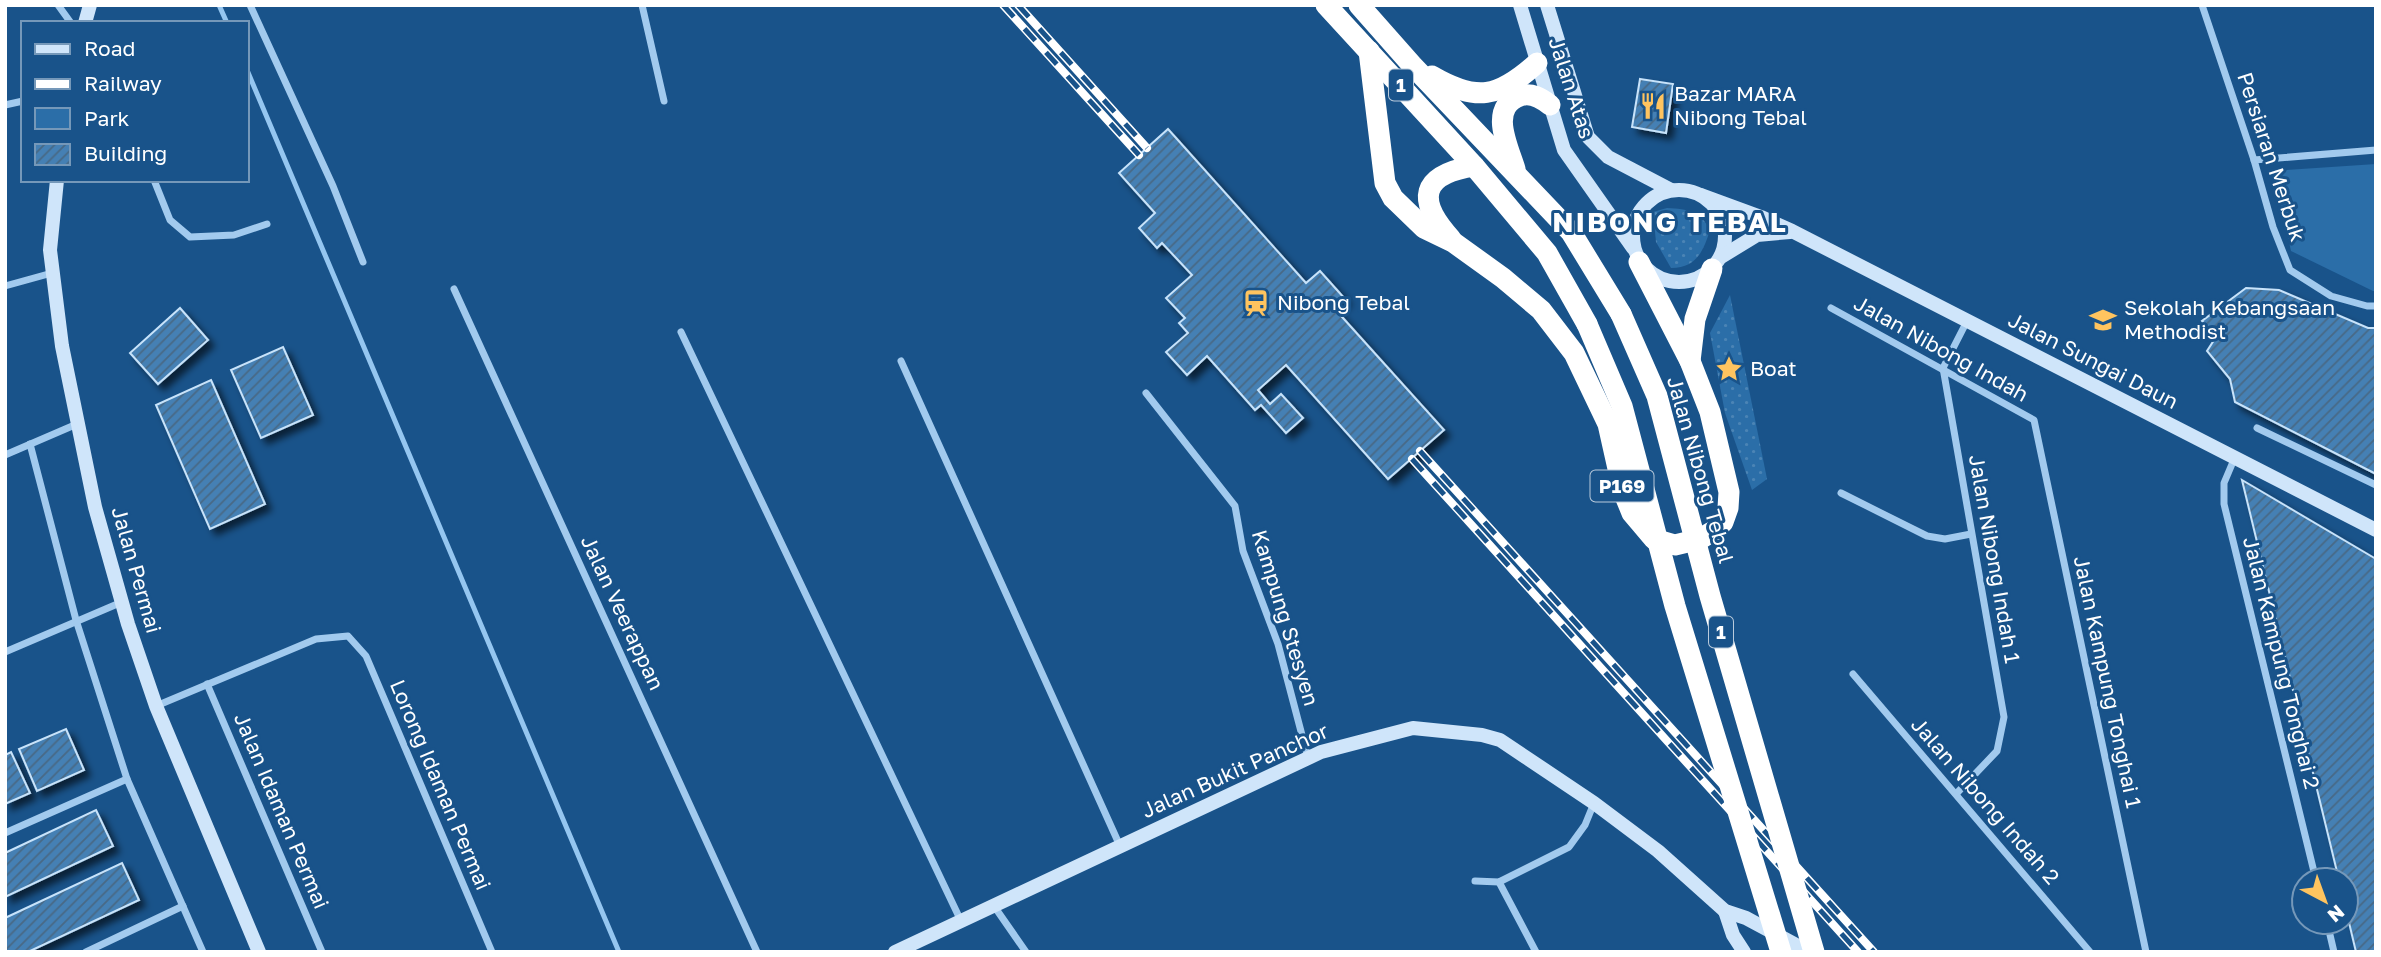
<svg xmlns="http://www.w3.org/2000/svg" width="2381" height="957" font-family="'Golos Text',sans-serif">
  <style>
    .grass { fill: url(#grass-dots) }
    .green { fill: #2b6ea8 }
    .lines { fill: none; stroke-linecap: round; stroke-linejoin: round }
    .stream { stroke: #95c6f0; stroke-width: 5 }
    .building { fill: url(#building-hatch); stroke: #c8e3fa; stroke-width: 2; filter: url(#shadow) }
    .street { stroke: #a2caee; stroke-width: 7 }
    .secondary { stroke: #cfe5fa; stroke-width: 14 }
    .highway { stroke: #fff; stroke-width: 21 }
    .rail-casing { stroke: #fff; stroke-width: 8 }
    .rail { stroke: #19538a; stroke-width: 5; stroke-dasharray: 16; stroke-linecap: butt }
    .highway-bridge { stroke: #fff; stroke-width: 21 }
    .labels { text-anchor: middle; stroke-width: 6; stroke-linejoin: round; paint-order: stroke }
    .shield { fill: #19538a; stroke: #bacbdc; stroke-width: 2 }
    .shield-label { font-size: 19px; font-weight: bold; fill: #fff }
    .street-label { font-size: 21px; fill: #fff; stroke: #19538a }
    .poi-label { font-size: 21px; fill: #fff; stroke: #19538a; text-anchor: start }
    .district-label { font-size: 28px; font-weight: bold; letter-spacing: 2px; fill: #fff; stroke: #19538a }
  </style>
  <defs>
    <pattern id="grass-dots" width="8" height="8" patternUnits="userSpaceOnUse" patternTransform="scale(1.75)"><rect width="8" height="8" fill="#2b6ea8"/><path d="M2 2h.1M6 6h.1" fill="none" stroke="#4b84b5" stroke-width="1.8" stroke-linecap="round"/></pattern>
    <pattern id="building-hatch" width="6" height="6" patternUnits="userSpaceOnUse" patternTransform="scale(1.75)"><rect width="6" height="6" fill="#4580b4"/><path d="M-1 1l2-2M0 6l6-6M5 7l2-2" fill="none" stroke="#486985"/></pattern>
    <filter id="shadow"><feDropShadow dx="6" dy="6" stdDeviation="3.5" flood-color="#0009"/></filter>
  </defs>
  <rect width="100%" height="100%" fill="#19538a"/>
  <g class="grass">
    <path d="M1667,208C1688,209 1700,211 1710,230C1703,252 1696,268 1671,268L1656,242L1653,212Z"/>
    <polygon points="1730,295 1767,479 1752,490 1725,413 1710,333"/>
  </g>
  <polygon class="green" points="2376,164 2376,291 2373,291 2291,251 2273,171"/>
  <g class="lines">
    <g class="stream">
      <polyline points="219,5 227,23"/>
      <polyline points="247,70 619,952"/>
    </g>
  </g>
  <g class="building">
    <polygon points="1640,79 1673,84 1666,133 1632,127"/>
    <polygon points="1168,129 1306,283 1320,271 1345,299 1334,308 1444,430 1388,479 1286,365 1258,390 1270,404 1281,394 1303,418 1286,433 1261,405 1255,410 1207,356 1187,375 1166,352 1188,333 1179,323 1185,318 1166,298 1192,275 1162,243 1157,248 1139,228 1155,213 1119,173"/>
    <polygon points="2246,288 2279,290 2368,328 2376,328 2376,474 2235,402 2230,379 2207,351 2216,337 2202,321"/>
    <polygon points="180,308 208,340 158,384 130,353"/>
    <polygon points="283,347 313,415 261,438 231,370"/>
    <polygon points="211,380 265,504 210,529 156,405"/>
    <polygon points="2242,480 2376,559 2376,952 2356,952 2346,910 2346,880 2339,880"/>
    <polygon points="66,729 84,770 37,791 19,749"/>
    <polygon points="11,752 30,793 5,804 5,755"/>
    <polygon points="96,810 113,846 5,897 5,853"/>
    <polygon points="122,863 139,900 28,952 5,952 5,918"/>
  </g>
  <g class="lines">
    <g class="street">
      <polyline points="58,5 71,23"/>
      <polyline points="250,5 333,186 363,262"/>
      <polyline points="642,5 664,101"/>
      <polyline points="2202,5 2254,160 2273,227 2290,270 2331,296 2367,306 2376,306"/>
      <polyline points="5,105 23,101"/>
      <polyline points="2254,160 2376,150"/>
      <polyline points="154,180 170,220 190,237 234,235 267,224"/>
      <polyline points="5,286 52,273"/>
      <polyline points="454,289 757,952"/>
      <polyline points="1831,308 2034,420 2146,952"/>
      <polyline points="681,332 961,921"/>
      <polyline points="901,361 1120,846"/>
      <polyline points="1146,393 1235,506 1243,551 1278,644 1308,758"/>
      <polyline points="2257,428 2376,485"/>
      <polyline points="30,444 76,620 127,779 203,952"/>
      <polyline points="5,455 77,424"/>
      <polyline points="2235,457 2224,483 2224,504 2316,880"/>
      <polyline points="1841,493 1927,536 1945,539 1971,534"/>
      <polyline points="5,652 122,602"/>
      <polyline points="1853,674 2090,952"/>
      <polyline points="207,684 322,952"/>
      <polyline points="156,706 316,639 348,636 366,656 492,952"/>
      <polyline points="1957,793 1997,751 2004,717 1943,368 1967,321"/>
      <polyline points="5,833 127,779"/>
      <polyline points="1475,881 1499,882 1569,847 1585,825 1594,803"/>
      <polyline points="1499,882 1536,952"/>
      <polyline points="994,906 1026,952"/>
      <polyline points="2327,922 2334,952"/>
      <polyline points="86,952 183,906"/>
    </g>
    <g class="secondary">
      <polyline points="1520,5 1564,150 1633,248"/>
      <polyline points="1547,5 1588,137 1608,157 1671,190"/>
      <polyline points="85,23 90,5"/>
      <polyline points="57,180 50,250 62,346 95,507 128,624 156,706 259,952"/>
      <circle cx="1679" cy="236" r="46"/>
      <polyline points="1701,195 1761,217 1792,231 2376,530"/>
      <polyline points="1721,257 1757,235 1790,232"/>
      <polyline points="1725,911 1733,935 1744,952"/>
      <polyline points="895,952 1321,752 1413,728 1482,735 1500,740 1594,803 1658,851 1725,911 1746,918 1809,952"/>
    </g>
    <g class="highway">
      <polyline points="1326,5 1474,166 1547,253 1587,324"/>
      <polyline points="1359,5 1412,65 1571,232 1621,314"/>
      <polyline points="1369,51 1385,183 1393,198 1424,228 1453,242 1503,278 1541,310 1574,353 1608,424 1623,491 1632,513 1654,539 1675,545 1700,539 1715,530 1723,522 1728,508 1729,492 1710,412 1690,361 1639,262"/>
      <path d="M1432,76C1477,102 1498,98 1537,63"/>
      <path d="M1515,169C1508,146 1488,108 1520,96C1531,92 1541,98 1550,105"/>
      <path d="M1451,239C1416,200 1420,175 1474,166"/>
      <polyline points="1690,361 1695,319 1712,269"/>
    </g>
    <defs>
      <g id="rail">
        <polyline points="1003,5 1139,155"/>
        <polyline points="1018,5 1147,148"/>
        <polyline points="1420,451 1874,952"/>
        <polyline points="1412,459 1858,952"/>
      </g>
    </defs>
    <use href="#rail" class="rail-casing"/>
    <use href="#rail" class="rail"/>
    <g class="highway-bridge">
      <polyline points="1621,314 1657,396 1710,596 1814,952"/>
      <polyline points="1587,324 1622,406 1675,606 1781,952"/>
    </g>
  </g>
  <defs>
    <symbol id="restaurant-bare" viewBox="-9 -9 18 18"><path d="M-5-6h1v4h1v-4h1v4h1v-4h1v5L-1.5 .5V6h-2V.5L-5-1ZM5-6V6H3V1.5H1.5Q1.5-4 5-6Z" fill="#ffc45f" stroke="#19538a" stroke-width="2.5" paint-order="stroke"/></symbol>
    <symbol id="station-bare" viewBox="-9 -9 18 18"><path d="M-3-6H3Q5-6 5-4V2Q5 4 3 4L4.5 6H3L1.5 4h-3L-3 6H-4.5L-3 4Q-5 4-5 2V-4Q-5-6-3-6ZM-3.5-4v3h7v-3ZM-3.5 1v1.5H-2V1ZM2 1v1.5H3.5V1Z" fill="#ffc45f" stroke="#19538a" stroke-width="2.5" paint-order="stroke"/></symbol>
    <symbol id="school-bare" viewBox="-9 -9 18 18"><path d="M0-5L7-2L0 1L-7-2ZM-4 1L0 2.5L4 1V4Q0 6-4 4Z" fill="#ffc45f" stroke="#19538a" stroke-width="2.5" paint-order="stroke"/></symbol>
    <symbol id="sight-bare" viewBox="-9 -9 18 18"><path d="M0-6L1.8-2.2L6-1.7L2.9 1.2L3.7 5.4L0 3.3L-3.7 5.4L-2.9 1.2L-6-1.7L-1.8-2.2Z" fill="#ffc45f" stroke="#19538a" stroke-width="2.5" paint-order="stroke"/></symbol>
  </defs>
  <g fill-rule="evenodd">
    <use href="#restaurant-bare" x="1634" y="87" width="38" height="38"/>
    <use href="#station-bare" x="1237" y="284" width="38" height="38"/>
    <use href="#school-bare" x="2084" y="301" width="38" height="38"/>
    <use href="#sight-bare" x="1710" y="350" width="38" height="38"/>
  </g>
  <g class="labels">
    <g class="shield">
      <rect x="1389" y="69.5" width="24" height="31" rx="5"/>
      <rect x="1590.5" y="470.5" width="63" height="31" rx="5"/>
      <rect x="1709" y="616.5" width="24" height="31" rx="5"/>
    </g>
    <g class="shield-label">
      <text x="1401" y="92">1</text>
      <text x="1622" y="493">P169</text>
      <text x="1721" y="639">1</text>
    </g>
    <g class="street-label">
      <text transform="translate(1571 88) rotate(72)" y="7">Jalan Atas</text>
      <text transform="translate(2271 157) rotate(72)" y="7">Persiaran Merbuk</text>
      <text transform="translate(1941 349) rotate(29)" y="7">Jalan Nibong Indah</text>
      <text transform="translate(2093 361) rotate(27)" y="7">Jalan Sungai Daun</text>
      <text transform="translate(1700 470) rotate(74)" y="7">Jalan Nibong Tebal</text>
      <text transform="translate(1994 559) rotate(80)" y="7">Jalan Nibong Indah 1</text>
      <text transform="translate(136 570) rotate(74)" y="7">Jalan Permai</text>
      <text transform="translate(622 613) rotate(65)" y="7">Jalan Veerappan</text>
      <text transform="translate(1285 618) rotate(73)" y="7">Kampung Stesyen</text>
      <text transform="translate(2281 663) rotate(76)" y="7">Jalan Kampung Tonghai 2</text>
      <text transform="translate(2107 682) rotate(78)" y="7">Jalan Kampung Tonghai 1</text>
      <text transform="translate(1235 771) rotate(-24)" y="7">Jalan Bukit Panchor</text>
      <text transform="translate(440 785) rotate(67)" y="7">Lorong Idaman Permai</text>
      <text transform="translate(1985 801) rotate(49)" y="7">Jalan Nibong Indah 2</text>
      <text transform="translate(281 811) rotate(67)" y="7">Jalan Idaman Permai</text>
    </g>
    <g class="poi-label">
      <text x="1674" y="101">Bazar MARA<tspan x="1674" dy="24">Nibong Tebal</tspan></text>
      <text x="1277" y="310">Nibong Tebal</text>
      <text x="2124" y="315">Sekolah Kebangsaan<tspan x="2124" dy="24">Methodist</tspan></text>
      <text x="1750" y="376">Boat</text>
    </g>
    <g class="district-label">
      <text x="1670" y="232">NIBONG TEBAL</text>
    </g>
  </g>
  <rect width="2381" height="957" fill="none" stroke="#ffffff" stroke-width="14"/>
  <rect x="21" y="21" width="228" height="161" fill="#19538a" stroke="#7598b9" stroke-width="2"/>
  <rect x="35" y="44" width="35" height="10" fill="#cfe5fa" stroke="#7598b9" stroke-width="2"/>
  <text x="84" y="56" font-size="21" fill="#ffffff">Road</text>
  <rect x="35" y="79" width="35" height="10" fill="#ffffff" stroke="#7598b9" stroke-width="2"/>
  <text x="84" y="91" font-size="21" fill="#ffffff">Railway</text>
  <rect x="35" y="108" width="35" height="21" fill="#2b6ea8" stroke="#7598b9" stroke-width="2"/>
  <text x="84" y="126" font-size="21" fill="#ffffff">Park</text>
  <rect x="35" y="144" width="35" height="21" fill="url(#building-hatch)" stroke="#7598b9" stroke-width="2"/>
  <text x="84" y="161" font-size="21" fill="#ffffff">Building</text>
  <g transform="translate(2325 901) rotate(139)"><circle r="33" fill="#19538a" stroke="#7598b9" stroke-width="2"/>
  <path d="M0-5L12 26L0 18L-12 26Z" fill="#ffc45f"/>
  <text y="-10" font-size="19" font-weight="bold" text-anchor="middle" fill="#ffffff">N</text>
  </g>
</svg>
